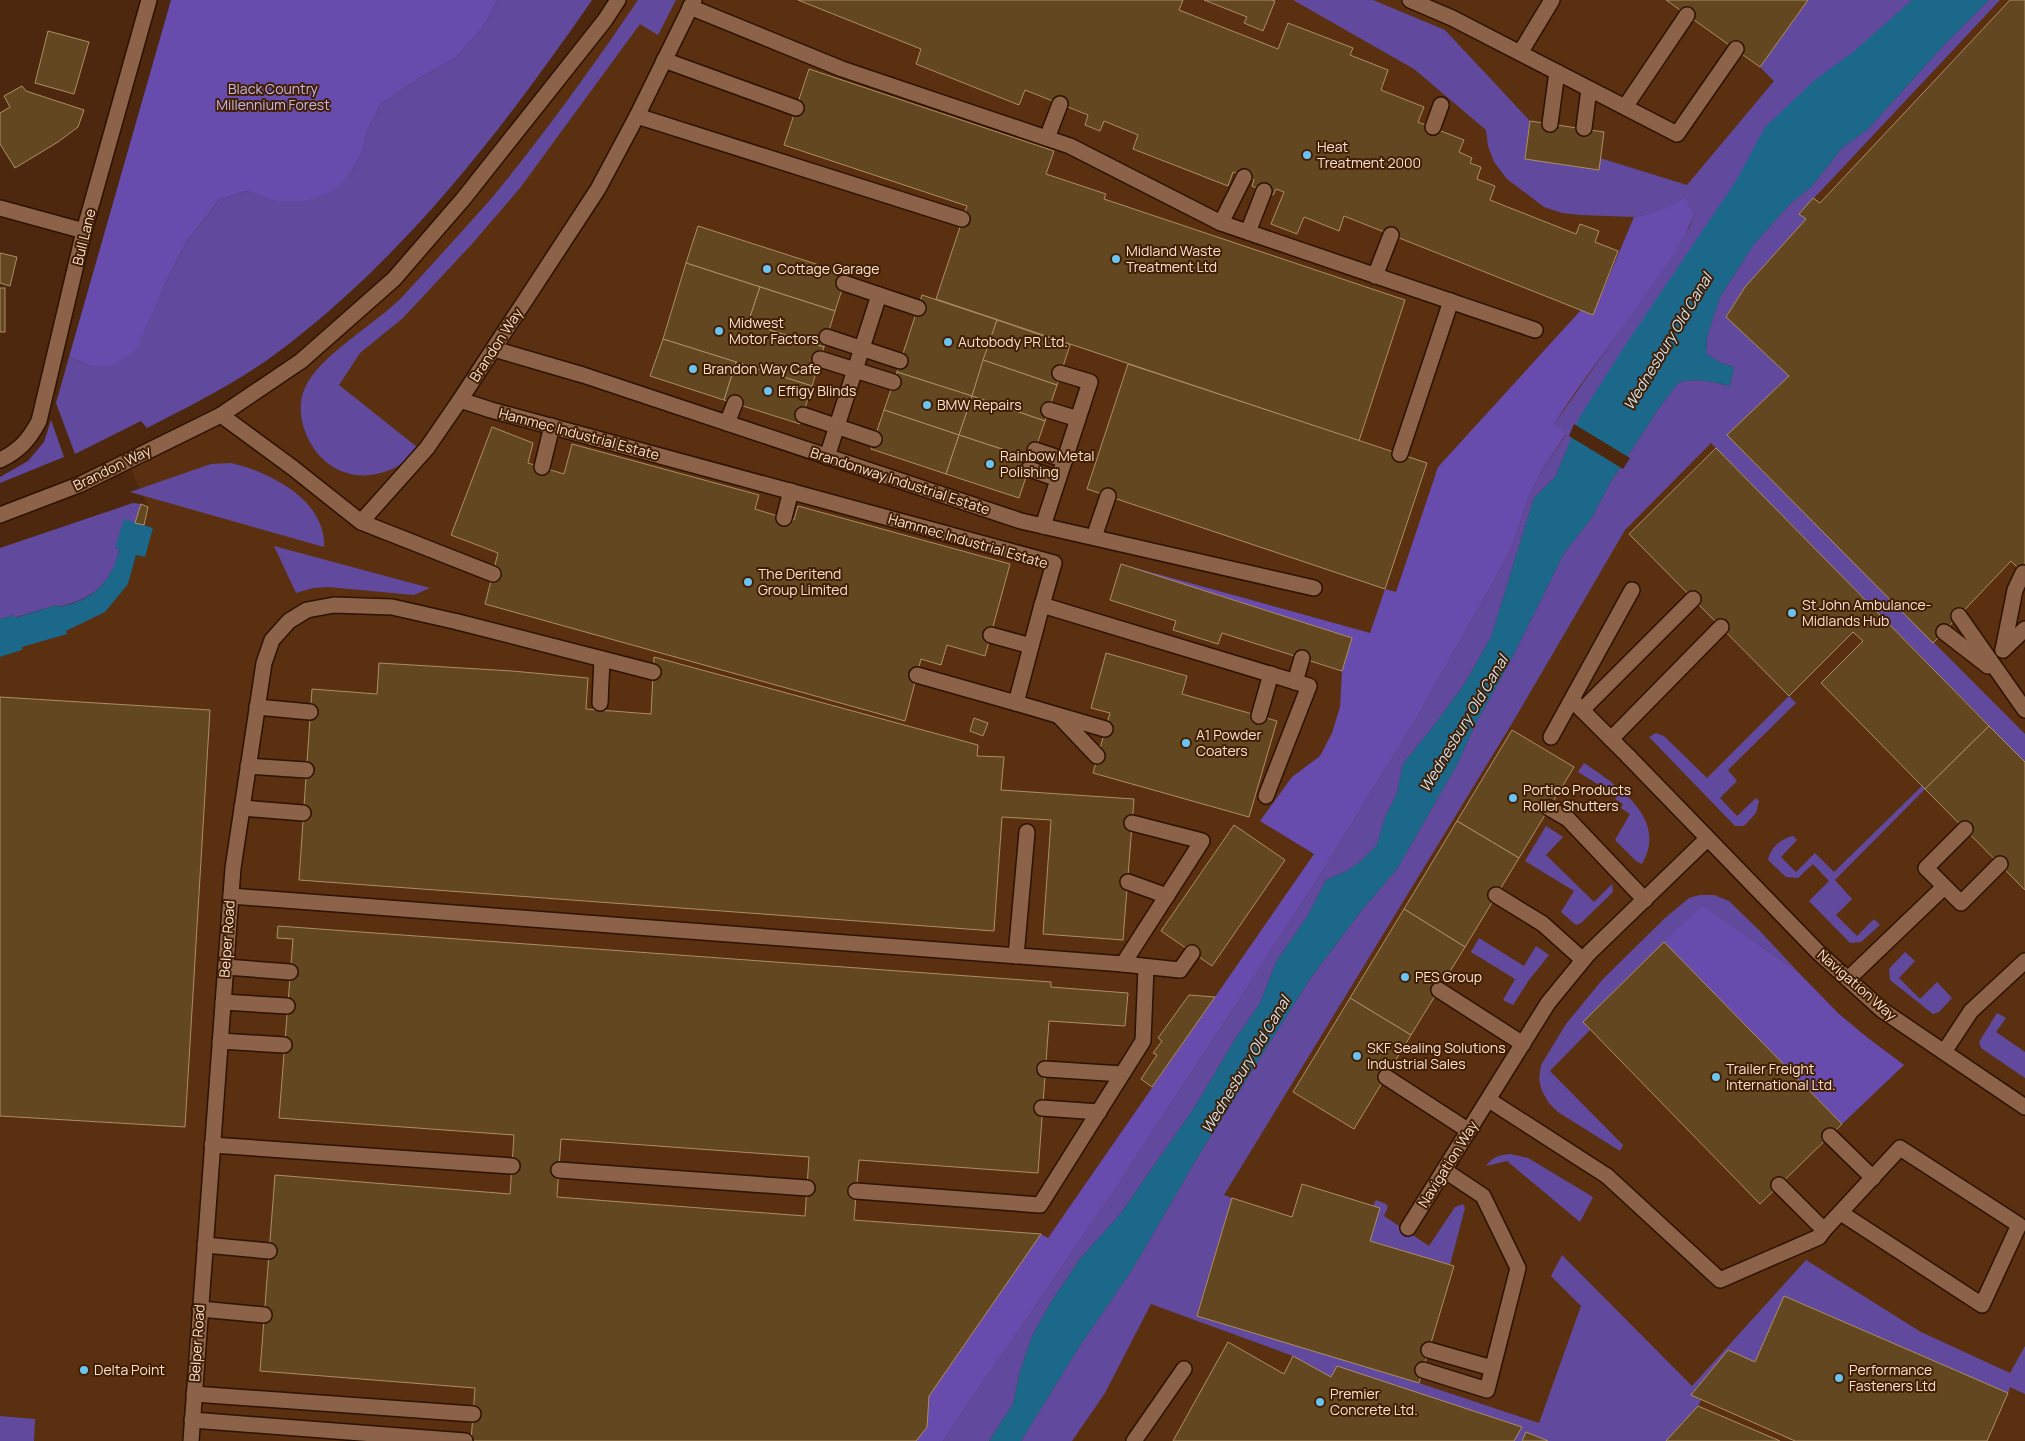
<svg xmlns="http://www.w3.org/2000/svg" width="2025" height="1441" font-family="Manrope,sans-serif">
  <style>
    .built { fill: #5b3010 }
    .green { fill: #614a9e }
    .forest { fill: #674bad }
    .water { fill: #1c688b }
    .pier { fill: #4d280e }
    .building { fill: #634720; stroke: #ad8e65; fill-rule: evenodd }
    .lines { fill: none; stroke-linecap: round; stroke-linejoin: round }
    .service-casing { stroke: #2d1201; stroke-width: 18 }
    .minor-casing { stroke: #2d1201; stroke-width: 18 }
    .tertiary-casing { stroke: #2d1201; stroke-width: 18 }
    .service { stroke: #8c6248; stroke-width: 15 }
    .minor { stroke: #8c6248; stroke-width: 15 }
    .tertiary { stroke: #8c6248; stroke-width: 15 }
    .poi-dot { fill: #6bc3f2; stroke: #421e03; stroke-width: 2 }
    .labels { text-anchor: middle; stroke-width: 4; stroke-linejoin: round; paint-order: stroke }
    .park-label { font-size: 14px; fill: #c4baed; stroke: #421e03 }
    .poi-label { font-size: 14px; fill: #fae2d3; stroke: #421e03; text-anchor: start }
    .street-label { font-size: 14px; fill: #fae2d3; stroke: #421e03 }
    .water-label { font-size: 15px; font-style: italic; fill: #cde8f8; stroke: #421e03 }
  </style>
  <rect width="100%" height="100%" fill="#4d280e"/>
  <polygon class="built" points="618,0 2025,0 2025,1441 0,1441 0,657 22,650 22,647 67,633 66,631 105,612 128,584 136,555 145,557 153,528 144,525 148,507 127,461 221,415 394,279"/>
  <g class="green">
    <path d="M498,0H592C505,126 411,249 290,343C246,378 196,403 147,428L141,421L75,454L56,403L69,357L93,367L161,293L185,244L219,200L247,191L277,201H306L348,176L363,152L367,131L381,104L423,76L454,59L481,30Z"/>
    <path d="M638,0H676L658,35L640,24L520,188L471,245L403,318L360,353L339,385L417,447C410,455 403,465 392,469C355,486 318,468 305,431C300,419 299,402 304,390C318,355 376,325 404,295C433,263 462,232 490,200C543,136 592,68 638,0Z"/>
    <polygon points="1293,0 1373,0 1445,30 1530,121 1525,159 1600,158 1687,185 1774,81 1760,67 1808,0 1912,0 1880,29 1567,449 1555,477 1534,498 1491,637 1465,683 1435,724 1403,764 1397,793 1384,820 1377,845 1361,861 1347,871 1326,880 1308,915 1276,962 1260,1003 1234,1041 1194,1108 1121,1213 1080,1259 1051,1302 1032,1336 1019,1375 1013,1404 989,1441 943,1441 1114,1191 1310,891 1416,719 1510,552 1528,500 1541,471 1566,435 1554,424 1669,261 1690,226 1694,214 1685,196 1676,204 1659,212 1634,217 1581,215 1562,213 1544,207 1507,179 1494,162 1488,146 1486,130 1414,69"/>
    <path d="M1989,0H2000L1800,213L1806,219L1745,287L1726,316L1789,376L1727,435L2025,734V762L1711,443L1625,530L1514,720L1224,1195L1232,1198L1197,1315L1419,1383L1539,1423L1581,1306L1551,1276L1562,1255L1692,1386L1806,1260L1921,1332L2010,1373L2025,1346V1394L2010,1387L2008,1393L1784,1296L1755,1362L1728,1351L1691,1395L1701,1400L1698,1406L1666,1441H1548L1526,1432L1522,1441H1514L1521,1427L1337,1366L1331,1377L1293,1356L1151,1304L1105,1393L1072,1441H1021L1079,1347L1132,1270L1200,1153L1310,979L1361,911L1397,869L1458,763L1474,727L1511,660L1564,553L1591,519L1610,483L1659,408L1679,382C1701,378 1709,381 1730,386L1734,367L1719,362L1706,353L1707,337L1720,297L1754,244L1789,205L1812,186L1842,148L1868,129L1943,46Z"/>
    <polygon points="51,420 64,457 0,483 0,477 28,461 44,442"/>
    <path d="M231,463C270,472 326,500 324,547L130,492L211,464Z"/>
    <path d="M133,503L141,504L135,523L124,520L116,548L120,549C110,584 94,599 58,607L57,605L14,618V615L0,619V548Z"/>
    <polygon points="274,546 430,588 414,595 328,587 313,588 296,593"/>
    <polygon points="1789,696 1796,703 1728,770 1737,781 1720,798 1737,816 1756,798 1759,801 1756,813 1744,826 1735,826 1649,737 1656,733 1664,736 1707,778"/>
    <path d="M1584,763C1617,785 1669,819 1642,864L1636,861L1615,840L1630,814L1621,808L1623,804L1615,799L1617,796L1578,772Z"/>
    <path d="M1922,786L1925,789L1835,880L1852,899L1836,915L1857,936L1874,919L1880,925L1861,942L1850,943L1809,901L1829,881L1813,864L1798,878L1786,877L1768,860C1770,848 1782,838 1793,836L1797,840L1781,857L1796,872L1815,853L1834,872Z"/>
    <polygon points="1546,826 1563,837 1546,855 1594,902 1612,884 1613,892 1581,923 1576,925 1561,912 1574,891 1525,861"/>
    <polygon points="1700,895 1714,895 1729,901 1760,931 1799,973 1703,905 1583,1022 1590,1030 1550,1071 1623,1145 1620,1151 1558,1112 1549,1103 1542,1091 1539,1079 1541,1065 1566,1024 1602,980 1665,918 1689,898"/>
    <polygon points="1479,938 1524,966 1536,946 1549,955 1529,980 1513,1005 1503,1000 1515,979 1471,952"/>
    <polygon points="1905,952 1915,961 1899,978 1920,999 1937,982 1952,998 1939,1012 1933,1014 1890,980 1889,969"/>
    <polygon points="1997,1013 2006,1018 1996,1032 2025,1052 2025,1078 1981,1048 1979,1042"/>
    <path d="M1510,1154L1528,1158L1593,1197L1580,1222L1507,1161L1486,1166C1492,1157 1500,1155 1510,1154Z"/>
    <polygon points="1376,1200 1386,1204 1388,1207 1384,1216 1429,1246 1455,1207 1463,1204 1465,1208 1450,1265 1370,1241 1380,1208 1373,1206"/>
    <polygon points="0,1416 35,1419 34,1441 0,1441"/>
  </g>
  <g class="forest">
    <polygon points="171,0 498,0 481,30 454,59 423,76 381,104 367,131 363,152 348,176 328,193 306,201 276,201 247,191 219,200 185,244 161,293 135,351 112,366 93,367 69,357"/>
    <path d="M1685,196L1694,214C1685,240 1667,264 1651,287C1620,333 1584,377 1554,424L1566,434L1541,471L1528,500L1510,552L1416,719L1310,891L1114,1191L943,1441H916L927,1427L929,1396L1041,1234L1048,1238L1314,854L1260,821L1292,777L1320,756L1332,733L1340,707L1342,671L1352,638L1121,564L1370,633L1385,589L1396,592L1438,467L1581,310L1593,314L1634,217C1653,213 1670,210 1685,196Z"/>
    <polygon points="1703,905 1799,973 1839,1014 1868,1038 1904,1065 1842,1124 1664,942"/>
  </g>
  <g class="water">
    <path d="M1912,0H1989L1943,46L1868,129L1842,148L1812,186L1789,205L1754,244L1720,297L1707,337L1706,353L1719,362L1734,367L1730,386C1712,381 1698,378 1679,382L1659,408L1610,483L1591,519L1564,553L1511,660L1474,727L1458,763L1397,869L1361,911L1310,979L1200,1153L1132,1270L1079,1347L1021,1441H989L1013,1404L1019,1375L1032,1336L1051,1302L1080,1259L1121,1213L1194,1108L1234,1041L1260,1003L1276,962L1308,915L1326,880L1347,871L1361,861L1377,845L1384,820L1397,793L1403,764L1435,724L1465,683L1491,637L1534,498L1555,477L1567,449L1579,418L1626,344L1736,181L1765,127L1816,79L1853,52Z"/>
    <path d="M124,519L153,528L145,557L136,555L128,584L105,612L66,631L67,634L22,647V650L0,657V619L14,615L15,618L57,605L59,607C94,600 110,583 120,549L115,548Z"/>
  </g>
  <polygon class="pier" points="1574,424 1630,458 1623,469 1569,436"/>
  <g class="building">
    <polygon points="798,0 1183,0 1179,10 1278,49 1288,23 1353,48 1350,55 1388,70 1381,90 1424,107 1418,122 1464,140 1459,152 1472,158 1470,163 1481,167 1477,179 1495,186 1490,200 1576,234 1580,224 1599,231 1595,242 1618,251 1593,315 1344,216 1339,231 1304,217 1297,234 1271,224 1284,192 1276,189 1273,195 1252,186 1254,180 1233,172 1228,186 1133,149 1138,135 1104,121 1100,131 1085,125 1088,115 1025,90 1019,105 916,64 921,49"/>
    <polygon points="1204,0 1272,0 1275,1 1263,31 1244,23 1247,17"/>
    <polygon points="1666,0 1808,0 1760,67"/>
    <polygon points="2010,0 2025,0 2025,575 2011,561 1933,643 1727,435 1789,376 1726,317 1745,287 1806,219 1799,214 1813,198 1820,203"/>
    <polygon points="48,31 89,42 74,94 35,83"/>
    <polygon points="809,69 1054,151 1046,174 1106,194 1104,199 1405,300 1359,441 936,299 967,206 784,145"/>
    <polygon points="22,86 26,91 84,110 78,127 58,142 15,168 0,144 0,113 10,107 4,96"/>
    <polygon points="1530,121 1604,132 1599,170 1525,159"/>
    <polygon points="698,226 847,274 835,311 686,263"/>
    <polygon points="0,253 17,257 10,286 0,283"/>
    <polygon points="686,263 760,287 748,323 824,347 812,386 663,339"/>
    <polygon points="760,287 835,311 824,347 748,323"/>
    <rect x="0" y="288" width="5" height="44"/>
    <polygon points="922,295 997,320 972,396 897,372"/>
    <polygon points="997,320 1070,345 1057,385 983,360"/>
    <polygon points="663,339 736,362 724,400 650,376"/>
    <polygon points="983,360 1057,385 1045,421 972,396"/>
    <polygon points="736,362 812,386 800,424 724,400"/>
    <polygon points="1128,364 1427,463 1385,589 1087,489"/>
    <polygon points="897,372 972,396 959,435 884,410"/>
    <polygon points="972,396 1045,421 1032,459 959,435"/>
    <polygon points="884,410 959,435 946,474 871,449"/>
    <polygon points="492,427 533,443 528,463 564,474 572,444 759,495 755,509 784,518 794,520 798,506 1010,564 985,656 947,645 941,665 921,659 905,721 485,604 498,553 451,535"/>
    <polygon points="959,435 1032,459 1019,498 946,474"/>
    <polygon points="1716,448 1989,726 1925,789 1821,683 1863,641 1853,632 1789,696 1629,534"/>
    <polygon points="141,504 148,507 144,525 135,523"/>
    <polygon points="1121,564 1352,638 1342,671 1222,633 1218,644 1173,630 1176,621 1110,600"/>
    <polygon points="1106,653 1187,676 1182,694 1277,721 1249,817 1093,773 1110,713 1091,708"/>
    <polygon points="654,657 978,745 977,756 1004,757 1001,790 1134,799 1123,940 1043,934 1051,820 1002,817 994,931 299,880 312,689 377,694 379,663 512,671 588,678 586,709 651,714"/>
    <polygon points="0,697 210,710 185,1127 0,1116"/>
    <polygon points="974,718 988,723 983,736 970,731"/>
    <polygon points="1989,726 2025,762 2025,890 1925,789"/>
    <polygon points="1512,730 1574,767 1519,858 1457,821"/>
    <polygon points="1457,821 1519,858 1465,947 1404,909"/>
    <polygon points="1234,825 1285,860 1212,966 1161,931"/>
    <polygon points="1404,909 1465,947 1411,1035 1350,998"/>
    <path d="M278,926L1051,982V987L1128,993L1125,1026L1049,1021L1038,1173L859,1160L854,1220L1041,1234L929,1396L927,1427L916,1441H471L475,1388L260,1371L275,1175L510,1194L514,1135L279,1118L293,939L277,938ZM561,1139L809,1157L805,1216L557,1197Z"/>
    <polygon points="1664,942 1842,1124 1760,1204 1583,1022"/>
    <polygon points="1189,995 1215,997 1152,1087 1141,1079 1157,1055 1153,1053 1162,1041 1158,1038"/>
    <polygon points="1350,998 1411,1035 1354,1129 1293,1092"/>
    <polygon points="1302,1184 1380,1208 1370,1241 1454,1266 1419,1383 1197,1316 1232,1198 1292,1217"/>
    <polygon points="1784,1296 2008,1393 1987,1441 1795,1441 1691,1395 1728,1350 1755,1362"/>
    <polygon points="1228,1342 1284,1374 1293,1356 1331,1377 1337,1366 1522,1427 1514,1441 1173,1441"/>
    <polygon points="1698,1406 1780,1441 1666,1441"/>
    <polygon points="1526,1432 1548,1441 1522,1441"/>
  </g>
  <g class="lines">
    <defs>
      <g id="service">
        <polyline points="1410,0 1452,18 1677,134 1736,49"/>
        <polyline points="690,7 842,69 1070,146 1221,223 1535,330"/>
        <polyline points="1520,53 1552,0"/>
        <polyline points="664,60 796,108"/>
        <polyline points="1625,107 1687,15"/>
        <polyline points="637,116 962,219"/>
        <polyline points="1550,124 1557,72"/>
        <polyline points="1433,127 1441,105"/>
        <polyline points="1584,128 1589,89"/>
        <polyline points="1047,138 1060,104"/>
        <polyline points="1221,223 1244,177"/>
        <polyline points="1248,232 1264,191"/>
        <polyline points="1375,276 1391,235"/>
        <polyline points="844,283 918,308"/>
        <polyline points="827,337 900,361"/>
        <polyline points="494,349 583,375 1021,521 1314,588"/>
        <polyline points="820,359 893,382"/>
        <polyline points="460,400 491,410 1054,563 1042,605 1309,686 1266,796"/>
        <polyline points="1049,410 1078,419"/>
        <polyline points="803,415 874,439"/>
        <polyline points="727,423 735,403"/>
        <polyline points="1035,450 1065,460"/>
        <polyline points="1400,454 1451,301"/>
        <polyline points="827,457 879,295"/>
        <polyline points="542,467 552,426"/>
        <polyline points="1029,469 1058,479"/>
        <polyline points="784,518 791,491"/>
        <polyline points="361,522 493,574"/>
        <polyline points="1043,526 1090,382 1060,373"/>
        <polyline points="1094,537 1108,496"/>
        <polyline points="1959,616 2025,710"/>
        <polyline points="458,622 653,672"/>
        <polyline points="1944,632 1988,666"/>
        <polyline points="991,635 1031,646"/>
        <polyline points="2003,650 2015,590 2023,573"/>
        <polyline points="2003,650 2025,629"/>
        <polyline points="917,675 1016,703 1042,605"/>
        <polyline points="1295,682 1302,658"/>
        <polyline points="600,703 602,659"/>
        <polyline points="1016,703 1105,729"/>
        <polyline points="1575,703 1629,757"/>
        <polyline points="257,707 310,712"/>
        <polyline points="1582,710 1693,599"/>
        <polyline points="1059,716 1097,756"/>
        <polyline points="1259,716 1271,674"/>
        <polyline points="1551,737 1632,590"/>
        <polyline points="1611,739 1721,627"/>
        <polyline points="248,766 306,770"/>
        <polyline points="242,808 303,813"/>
        <polyline points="1549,808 1568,819 1645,900"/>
        <polyline points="1965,829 1926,868 1961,903 2000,864"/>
        <polyline points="1128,882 1167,896"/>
        <polyline points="1496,895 1543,924 1583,960"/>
        <polyline points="231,896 1123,964 1180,970 1192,953"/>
        <polyline points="1016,956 1027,832"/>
        <polyline points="1123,964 1202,841 1132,823"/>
        <polyline points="226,967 290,972"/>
        <polyline points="1848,979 1944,887"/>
        <polyline points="1439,990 1523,1044"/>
        <polyline points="223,1002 287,1006"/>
        <polyline points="220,1041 284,1045"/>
        <polyline points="1944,1052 1971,1011 2025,961"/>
        <polyline points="1045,1069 1122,1074"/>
        <polyline points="1386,1077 1469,1131"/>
        <polyline points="1042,1108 1099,1112"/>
        <polyline points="1830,1136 1873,1178"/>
        <polyline points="212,1145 512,1166"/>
        <polyline points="559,1170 807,1188"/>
        <polyline points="1607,1176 1720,1280 1819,1237 1824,1230 1900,1148 2019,1225 1982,1305 1841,1213"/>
        <polyline points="1779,1185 1824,1230"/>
        <polyline points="856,1191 1040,1205 1143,1041 1146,967"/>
        <polyline points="205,1245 269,1251"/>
        <polyline points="200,1309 264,1315"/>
        <polyline points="1429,1350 1492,1368"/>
        <polyline points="1423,1370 1487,1390 1518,1268 1483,1196 1444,1170"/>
        <polyline points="194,1394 473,1414"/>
        <polyline points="192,1420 465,1441"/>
        <polyline points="1134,1441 1184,1369"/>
      </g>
      <g id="minor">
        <polyline points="0,208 84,231"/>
        <polyline points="221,415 293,468 361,522 427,448 460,400 598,189 637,116 694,0"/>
        <path d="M0,460C19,451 29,440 39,421L84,231L149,0"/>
        <polyline points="1629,757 1819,953 1882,1010 2025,1107"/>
        <polyline points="1489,1100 1607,1176"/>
        <polyline points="1408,1228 1548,1003 1589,953 1707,839"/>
        <polyline points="191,1441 233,868 264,663 272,640 289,621 307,610 334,605 392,607 458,622"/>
      </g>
      <polyline id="tertiary" points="0,515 81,484 221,415 301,361 394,279 464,198 605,20 618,0"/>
    </defs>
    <use href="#service" class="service-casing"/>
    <use href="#minor" class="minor-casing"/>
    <use href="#tertiary" class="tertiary-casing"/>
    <use href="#service" class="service"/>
    <use href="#minor" class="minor"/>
    <use href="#tertiary" class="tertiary"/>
  </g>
  <g class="poi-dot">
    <circle cx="1307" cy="155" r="5"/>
    <circle cx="1116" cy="259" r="5"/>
    <circle cx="767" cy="269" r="5"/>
    <circle cx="719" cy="331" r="5"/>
    <circle cx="948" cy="342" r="5"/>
    <circle cx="693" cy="369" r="5"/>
    <circle cx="768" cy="391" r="5"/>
    <circle cx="927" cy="405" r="5"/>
    <circle cx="990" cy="464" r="5"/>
    <circle cx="748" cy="582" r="5"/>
    <circle cx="1792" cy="613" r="5"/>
    <circle cx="1186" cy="743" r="5"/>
    <circle cx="1513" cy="798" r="5"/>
    <circle cx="1405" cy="977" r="5"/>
    <circle cx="1357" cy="1056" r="5"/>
    <circle cx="1716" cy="1077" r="5"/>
    <circle cx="84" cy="1370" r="5"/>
    <circle cx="1839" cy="1378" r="5"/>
    <circle cx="1320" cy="1402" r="5"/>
  </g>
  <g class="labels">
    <g class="park-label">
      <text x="273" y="94">Black Country<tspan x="273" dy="16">Millennium Forest</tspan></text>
    </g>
    <g class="poi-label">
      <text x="1317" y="152">Heat<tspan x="1317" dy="16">Treatment 2000</tspan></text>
      <text x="1126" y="256">Midland Waste<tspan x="1126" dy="16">Treatment Ltd</tspan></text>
      <text x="777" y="274">Cottage Garage</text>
      <text x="729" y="328">Midwest<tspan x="729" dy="16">Motor Factors</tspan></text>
      <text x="958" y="347">Autobody PR Ltd.</text>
      <text x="703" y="374">Brandon Way Cafe</text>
      <text x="778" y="396">Effigy Blinds</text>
      <text x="937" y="410">BMW Repairs</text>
      <text x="1000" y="461">Rainbow Metal<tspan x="1000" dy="16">Polishing</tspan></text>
      <text x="758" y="579">The Deritend<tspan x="758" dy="16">Group Limited</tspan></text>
      <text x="1802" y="610">St John Ambulance-<tspan x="1802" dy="16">Midlands Hub</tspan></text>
      <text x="1196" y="740">A1 Powder<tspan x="1196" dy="16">Coaters</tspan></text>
      <text x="1523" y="795">Portico Products<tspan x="1523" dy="16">Roller Shutters</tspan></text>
      <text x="1415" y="982">PES Group</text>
      <text x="1367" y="1053">SKF Sealing Solutions<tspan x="1367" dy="16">Industrial Sales</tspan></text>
      <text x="1726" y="1074">Trailer Freight<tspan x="1726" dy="16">International Ltd.</tspan></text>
      <text x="94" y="1375">Delta Point</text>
      <text x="1849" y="1375">Performance<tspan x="1849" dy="16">Fasteners Ltd</tspan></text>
      <text x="1330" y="1399">Premier<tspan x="1330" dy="16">Concrete Ltd.</tspan></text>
    </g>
    <g class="street-label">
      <text transform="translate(84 237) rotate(-76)" y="5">Bull Lane</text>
      <text transform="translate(496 345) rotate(-57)" y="5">Brandon Way</text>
      <text transform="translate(579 434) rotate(15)" y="5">Hammec Industrial Estate</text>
      <text transform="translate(112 468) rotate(-26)" y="5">Brandon Way</text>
      <text transform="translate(900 481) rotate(18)" y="5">Brandonway Industrial Estate</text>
      <text transform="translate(968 541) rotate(16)" y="5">Hammec Industrial Estate</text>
      <text transform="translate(227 939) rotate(-86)" y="5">Belper Road</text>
      <text transform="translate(1857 985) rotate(41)" y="5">Navigation Way</text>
      <text transform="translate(1448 1164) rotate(-58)" y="5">Navigation Way</text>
      <text transform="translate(197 1343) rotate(-86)" y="5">Belper Road</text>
    </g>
    <g class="water-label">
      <text transform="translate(1668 342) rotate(-59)" y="5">Wednesbury Old Canal</text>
      <text transform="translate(1464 724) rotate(-59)" y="5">Wednesbury Old Canal</text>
      <text transform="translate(1246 1065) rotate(-59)" y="5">Wednesbury Old Canal</text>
    </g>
  </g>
</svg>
